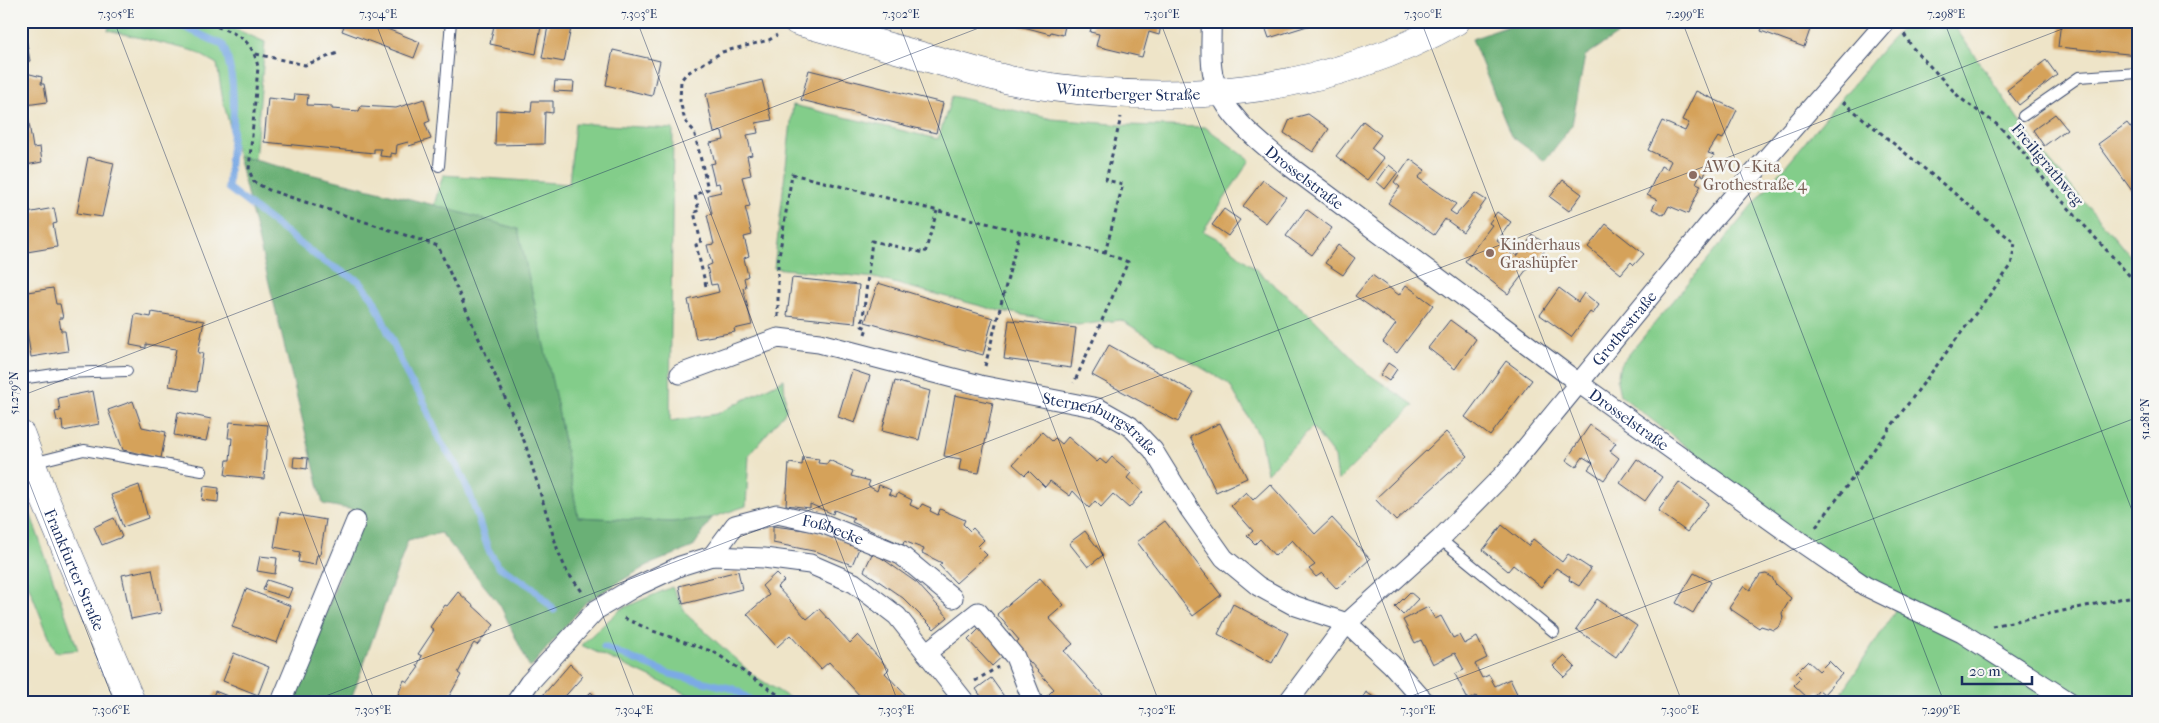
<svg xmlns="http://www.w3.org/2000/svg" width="2159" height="723" font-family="'IM FELL French Canon',serif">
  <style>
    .green { fill: #83cd8a; stroke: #4f7e74 }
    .forest { fill: #6ab076; stroke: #42706a }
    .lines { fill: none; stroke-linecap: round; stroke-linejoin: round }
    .stream { stroke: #7baae5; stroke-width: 7 }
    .building { fill: #d5a25a }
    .lane-casing { stroke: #3b4a6e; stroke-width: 12 }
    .street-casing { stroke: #3b4a6e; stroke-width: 21 }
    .secondary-casing { stroke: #3b4a6e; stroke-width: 29 }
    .primary-casing { stroke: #3b4a6e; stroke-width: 29 }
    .path { stroke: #3b4a6e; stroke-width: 3; stroke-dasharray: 4 4; stroke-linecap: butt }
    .lane { stroke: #fff; stroke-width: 10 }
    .street { stroke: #fff; stroke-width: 19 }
    .secondary { stroke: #fff; stroke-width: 28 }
    .primary { stroke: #fff; stroke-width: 28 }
    .ticks { fill: none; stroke: #1b2f5e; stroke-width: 1; stroke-opacity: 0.45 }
    .education-dot { fill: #8d6e63; stroke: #f6f6f2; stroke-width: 2 }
    .labels { text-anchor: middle; stroke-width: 5; stroke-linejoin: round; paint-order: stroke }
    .street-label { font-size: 16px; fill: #1b2f5e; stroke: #f6f6f2 }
    .education-label { font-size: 16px; fill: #785e54; stroke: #f6f6f2; text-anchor: start }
    .neatline { fill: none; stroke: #1b2f5e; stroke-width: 2 }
    .ticks-label { font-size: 12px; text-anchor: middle; fill: #1b2f5e }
  </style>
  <rect width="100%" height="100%" fill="#f6f6f2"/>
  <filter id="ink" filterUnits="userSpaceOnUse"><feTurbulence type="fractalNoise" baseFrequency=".02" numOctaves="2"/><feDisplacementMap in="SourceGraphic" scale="10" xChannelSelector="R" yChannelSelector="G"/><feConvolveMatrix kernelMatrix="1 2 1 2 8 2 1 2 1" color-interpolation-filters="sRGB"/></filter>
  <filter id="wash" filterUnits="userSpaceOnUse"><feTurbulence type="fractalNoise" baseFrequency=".0096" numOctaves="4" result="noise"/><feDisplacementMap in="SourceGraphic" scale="20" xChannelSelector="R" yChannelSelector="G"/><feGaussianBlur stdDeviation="1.12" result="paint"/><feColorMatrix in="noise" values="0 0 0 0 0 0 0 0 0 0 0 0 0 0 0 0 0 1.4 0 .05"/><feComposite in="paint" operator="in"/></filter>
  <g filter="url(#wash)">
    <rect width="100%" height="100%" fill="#eee4c8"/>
    <g class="green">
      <polygon points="112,21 217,21 265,42 255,160 238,156 223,101 217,64 194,51 108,30"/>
      <polygon points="1909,21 1951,21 2038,148 2138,265 2138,702 1836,702 1896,610 1620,395 1617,381 1620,365 1885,46"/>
      <polygon points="952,96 1052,119 1125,125 1205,127 1250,160 1203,231 1222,241 1312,317 1367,373 1414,405 1338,481 1335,457 1312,427 1267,473 1260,437 1229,384 1121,320 1078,325 996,310 875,278 774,268 793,105 938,139"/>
      <polygon points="575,123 673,129 670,421 717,414 784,379 786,411 749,455 746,506 711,518 671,522 578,517 556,399 434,205 443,175 569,184"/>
      <polygon points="21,487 78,650 55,652 21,567"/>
      <polygon points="672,587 687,615 753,675 796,702 696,702 693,697 581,645 621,609"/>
    </g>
    <g class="forest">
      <polygon points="1523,21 1638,21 1585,56 1572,125 1545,161 1511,136 1472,39"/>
      <polygon points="238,156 434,205 518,229 556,399 578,517 671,522 712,518 693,547 648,565 586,602 530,668 500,605 441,533 408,540 350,702 292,702 364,512 323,504"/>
    </g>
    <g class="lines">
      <g class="stream">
        <path d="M171,21L223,45C241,87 231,143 228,188L323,261L359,281L373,298L409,379L422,397L440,441L458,467L470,494L488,549L498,566L532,587L554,610"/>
        <polyline points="604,647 670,674 734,689 753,702"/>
      </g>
    </g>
    <g id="blocks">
      <g class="building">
        <polygon points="346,21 367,21 420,42 414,58 342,31"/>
        <polygon points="495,21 542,21 536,54 490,44"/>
        <polygon points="549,21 572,23 564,62 542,58"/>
        <polygon points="1001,21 1066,21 1063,35 1051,32 1050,34"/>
        <polygon points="1093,21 1162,21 1159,35 1149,32 1142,57 1096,46 1099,34 1090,32"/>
        <polygon points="1263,21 1320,21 1320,22 1269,38"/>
        <polygon points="1765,21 1813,21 1804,47 1761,31"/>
        <polygon points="2061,21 2138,21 2138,55 2058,47"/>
        <polygon points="21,32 25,32 30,61 21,63"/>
        <polygon points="613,50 660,61 652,96 606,85"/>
        <polygon points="2046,60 2057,75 2019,105 2007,90"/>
        <polygon points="809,70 943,103 936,133 801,100"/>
        <polygon points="26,73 42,77 41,84 44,84 47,102 26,105 33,148 40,147 42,162 26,165 22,187 21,74"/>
        <polygon points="762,80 772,120 756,123 758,133 747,135 752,155 747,156 751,175 742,177 750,206 745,207 752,235 744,237 749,256 744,258 748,276 744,278 746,287 743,288 752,325 734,329 735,332 696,339 688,300 719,292 717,284 711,285 707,266 712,264 707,245 714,244 707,215 712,214 708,195 721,192 719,183 715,184 710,164 715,163 710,143 724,140 722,131 714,133 706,94"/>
        <polygon points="555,81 574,82 573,92 554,91"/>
        <polygon points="1696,91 1737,110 1723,139 1718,137 1708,153 1714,155 1704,176 1700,174 1696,183 1701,185 1688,214 1669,206 1664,215 1652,209 1657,200 1647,195 1661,166 1667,169 1671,161 1648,150 1662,121 1685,131 1689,123 1682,120"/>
        <polygon points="295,94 308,95 307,105 332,106 332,109 359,111 361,106 396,108 424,99 430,121 425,123 431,139 409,146 408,142 397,145 396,154 391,153 391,157 380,156 381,149 374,149 374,153 264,142 268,98 294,101"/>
        <polygon points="532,101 553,101 553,113 545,112 544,144 495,145 496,110 531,112"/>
        <polygon points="1308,114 1329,129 1313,152 1284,133 1290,119"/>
        <polygon points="2055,114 2067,129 2044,146 2033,130"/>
        <polygon points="1363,121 1381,135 1371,148 1384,158 1367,180 1336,156"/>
        <polygon points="2127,123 2138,137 2138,199 2098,144"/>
        <polygon points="88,157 114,163 102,217 77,213"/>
        <polygon points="1410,159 1425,170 1418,178 1456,204 1450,211 1456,215 1475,193 1486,200 1463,232 1445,219 1434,235 1388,203 1400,187 1394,182"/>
        <polygon points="1389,165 1398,172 1385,189 1377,182"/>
        <polygon points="1263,180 1286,197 1266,223 1243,206"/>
        <polygon points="1563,180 1582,194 1569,211 1550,197"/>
        <polygon points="54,208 57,223 53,224 57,247 21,253 21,223 29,221 27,213"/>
        <polygon points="1224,209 1240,220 1228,236 1212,225"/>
        <polygon points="1306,209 1332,228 1312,255 1286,236"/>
        <polygon points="1497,212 1511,222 1497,241 1517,256 1533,235 1548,246 1539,258 1536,255 1528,264 1530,265 1508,294 1465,261 1492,225 1489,223"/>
        <polygon points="1606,224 1644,254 1634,265 1631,262 1621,274 1588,247"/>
        <polygon points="1338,245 1355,258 1343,275 1325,263"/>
        <polygon points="1372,275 1399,295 1406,285 1433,305 1397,353 1383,342 1396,324 1355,296"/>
        <polygon points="792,278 859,285 855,323 787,316"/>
        <polygon points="878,283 993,318 983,355 865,322"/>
        <polygon points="53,288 56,304 60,304 63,318 59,318 61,331 65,331 68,351 31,357 21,293"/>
        <polygon points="1559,288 1578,302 1584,293 1599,305 1593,314 1590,312 1571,337 1540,315"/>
        <polygon points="152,312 204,321 198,353 203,353 197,391 169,386 176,349 146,344 146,348 130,345 135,314 151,317"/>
        <polygon points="1009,320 1076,328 1071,368 1004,359"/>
        <polygon points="1450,320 1476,339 1455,369 1428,348"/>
        <polygon points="1109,345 1194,392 1178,422 1092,375"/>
        <polygon points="1506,361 1532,380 1490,436 1465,417"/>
        <polygon points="1388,363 1397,369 1389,381 1380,375"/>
        <polygon points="852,370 870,376 855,423 838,417"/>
        <polygon points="895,381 930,391 919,440 882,431"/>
        <polygon points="93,391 99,424 63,431 62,420 57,421 55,412 60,411 58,398"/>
        <polygon points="955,395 993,403 979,473 959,470 961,459 944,456"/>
        <polygon points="133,401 142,427 166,432 161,458 123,450 108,410"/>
        <polygon points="178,412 211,419 206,441 174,435"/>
        <polygon points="230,422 268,425 264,479 225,475 227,460 230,460 232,438 228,438"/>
        <polygon points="1220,423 1247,478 1216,492 1190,437"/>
        <polygon points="1590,425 1616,443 1610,451 1619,458 1604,480 1588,469 1593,463 1583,457 1576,467 1566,460"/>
        <polygon points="1042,432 1052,441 1055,438 1062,444 1068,437 1097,462 1100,459 1106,464 1112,457 1131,473 1127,478 1143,492 1129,508 1113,494 1101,507 1095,501 1089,508 1073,491 1070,496 1050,481 1045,487 1029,471 1025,475 1013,464"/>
        <polygon points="1446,432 1468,456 1396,521 1375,499"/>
        <polygon points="294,457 308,458 307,469 293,467"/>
        <polygon points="803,457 819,459 818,463 827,464 829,460 853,471 851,476 870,481 868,486 877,491 879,485 891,490 889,494 896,497 898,493 912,500 910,505 919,509 922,504 931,508 930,511 938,515 940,509 965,520 963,524 970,531 973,528 984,540 978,546 987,555 956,583 939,565 942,563 922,553 924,549 904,541 903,545 883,536 852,522 854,518 834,510 833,514 810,504 810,508 786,505 789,463 802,465"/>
        <polygon points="1637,459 1662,477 1645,501 1620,483"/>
        <polygon points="1679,482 1709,503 1687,532 1658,511"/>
        <polygon points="1270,484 1315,534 1332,518 1370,559 1337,589 1322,573 1316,577 1309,569 1315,565 1292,540 1275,556 1260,539 1255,544 1247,536 1253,531 1231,506 1246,492 1253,500"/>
        <polygon points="139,485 148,518 123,527 111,495"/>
        <polygon points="204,486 219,488 218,502 202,500"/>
        <polygon points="280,512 326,520 320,555 317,555 315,565 298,562 300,552 274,547"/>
        <polygon points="114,518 122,537 102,545 94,527"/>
        <polygon points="1165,521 1221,595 1193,616 1137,542"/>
        <polygon points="1502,525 1528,546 1533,539 1562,562 1568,554 1591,569 1579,586 1569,580 1570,577 1556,568 1541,587 1513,565 1508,571 1483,550"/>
        <polygon points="773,526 813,531 860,546 852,565 818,552 773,543"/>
        <polygon points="1085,531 1103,555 1088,567 1069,543"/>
        <polygon points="873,552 917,583 948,617 934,629 903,598 864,571"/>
        <polygon points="260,556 277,558 275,574 257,571"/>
        <polygon points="152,569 161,613 131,619 122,575"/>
        <polygon points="738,571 742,589 683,604 679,586"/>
        <polygon points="776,573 784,581 777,587 807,619 819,609 850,643 858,635 889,669 885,673 912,702 859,702 856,699 860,696 829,662 821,669 790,635 777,647 747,614 769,595 762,586"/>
        <polygon points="1694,573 1711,582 1693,613 1676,603"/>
        <polygon points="1766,574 1772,577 1775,584 1791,598 1782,613 1783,618 1780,626 1774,630 1761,626 1759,628 1729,608 1744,586 1750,590 1760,575"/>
        <polygon points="1040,578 1064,605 1049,618 1073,644 1064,651 1103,695 1095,702 1046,702 1044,699 1054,689 1014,644 1019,640 997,614"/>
        <polygon points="267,580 292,588 288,598 263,590"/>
        <polygon points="246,589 291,606 277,643 232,627"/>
        <polygon points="458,592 494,625 477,645 474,643 472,646 458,673 461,675 446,702 395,702 404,680 408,682 419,667 417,666 422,656 418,654 434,630 430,627 445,605 447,606"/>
        <polygon points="1410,592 1418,599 1403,615 1395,607"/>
        <polygon points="1597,599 1637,626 1616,657 1576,629"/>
        <polygon points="1233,604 1288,633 1272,663 1218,634"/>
        <polygon points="1428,607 1435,619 1441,616 1453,638 1459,635 1464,644 1477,637 1487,658 1475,664 1482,678 1489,675 1495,686 1510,679 1521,702 1479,702 1476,696 1468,700 1455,674 1464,670 1455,653 1433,664 1421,640 1415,643 1403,620"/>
        <polygon points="981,627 1006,653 992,666 968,640"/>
        <polygon points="234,653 269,667 258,695 223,681"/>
        <polygon points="1564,656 1575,667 1564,677 1553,666"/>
        <polygon points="1808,661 1819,671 1829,661 1842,674 1824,694 1819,690 1810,700 1794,685 1801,678 1796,673"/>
        <polygon points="570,664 583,676 560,702 537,702"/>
        <polygon points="991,678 1008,702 985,702 976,689"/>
        <polygon points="215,691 242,702 211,702"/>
        <polygon points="591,692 600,702 581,702"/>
        <polygon points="1366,692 1381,702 1360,702"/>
      </g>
    </g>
  </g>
  <g filter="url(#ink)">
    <use href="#blocks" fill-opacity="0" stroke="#3b4a6e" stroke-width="1"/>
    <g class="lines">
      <defs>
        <g id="lane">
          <polyline points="2023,116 2079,77 2138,73"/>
          <polyline points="439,166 451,21"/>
          <polyline points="21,379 61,373 127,371"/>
          <polyline points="32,463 84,450 202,471"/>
          <polyline points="1440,539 1554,632"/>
        </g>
        <g id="street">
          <path id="s1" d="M1211,21C1212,38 1209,58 1213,75C1222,114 1258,141 1288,165L1580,384L1805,545L1865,586L1962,633L2070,702"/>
          <path id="s2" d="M680,374L778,338L819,343L980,385L1098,408L1130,426L1153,450L1190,510L1224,558L1258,586L1293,605L1347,623L1391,664L1425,702"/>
          <path id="s3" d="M712,556L735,525L777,514L824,524L901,555L953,598"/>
          <polyline points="926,653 978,612 1015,657 1033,702"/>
          <polyline points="281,702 356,521"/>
          <polyline points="516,702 529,683 596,610 633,588 680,566 712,556 764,558 810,564 854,583 897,616 965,702"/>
          <path id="s4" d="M1288,702L1347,623L1440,539L1506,472L1710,223L1887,21"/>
        </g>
        <g id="secondary">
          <path id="s5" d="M21,435L44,497L131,702"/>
        </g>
        <g id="primary">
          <path id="s6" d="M797,21C844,34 892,48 939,61C966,68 992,77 1019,82C1167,108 1324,96 1456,21"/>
        </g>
      </defs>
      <use href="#lane" class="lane-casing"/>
      <use href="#street" class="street-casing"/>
      <use href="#secondary" class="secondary-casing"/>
      <use href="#primary" class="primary-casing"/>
      <g class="path">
        <path d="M202,21C231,33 251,33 258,67L249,170L254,182L269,190L438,246L525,443L558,551L567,572L584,594"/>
        <polyline points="1904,34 1912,47 1960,98 1999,126 2019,147 2055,193 2138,285"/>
        <polyline points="256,54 305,65 338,53"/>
        <polyline points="1105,253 1123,184 1106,180 1121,117"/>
        <polyline points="706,286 696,245 701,243 694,212 699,211 695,195 708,189 694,131 685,121 680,101 681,80 686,74 722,52 769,40 777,35"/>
        <polyline points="778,317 778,263 792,174 1105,253 1128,262 1074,383"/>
        <polyline points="865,334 867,328 862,326 872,241 925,253 937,211"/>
        <polyline points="985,366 1020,231"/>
        <polyline points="1816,527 2011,266 2015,243 1843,102"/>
        <polyline points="624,618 653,631 714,652 789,702"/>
        <polyline points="1992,626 2138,595"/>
        <polyline points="975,681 998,667"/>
      </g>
      <use href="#lane" class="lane"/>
      <use href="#street" class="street"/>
      <use href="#secondary" class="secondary"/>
      <use href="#primary" class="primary"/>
    </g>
  </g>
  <path class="ticks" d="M114,21L375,702M375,21L636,702M637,21L898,702M898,21L1159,702M1160,21L1421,702M1421,21L1682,702M1682,21L1944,702M1944,21L2138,526M21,396L997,21M21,461L114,702M310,702L2083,21M1396,702L2138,417"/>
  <g class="education-dot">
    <circle cx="1693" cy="175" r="5"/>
    <circle cx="1490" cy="253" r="5"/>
  </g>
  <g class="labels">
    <g class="street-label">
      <text dy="6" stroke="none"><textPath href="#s6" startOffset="340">Winterberger Straße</textPath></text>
      <text transform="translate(2048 164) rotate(50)" y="6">Freiligrathweg</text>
      <text dy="6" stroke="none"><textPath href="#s1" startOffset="194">Drosselstraße</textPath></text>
      <text dy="6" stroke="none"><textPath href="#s4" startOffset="504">Grothestraße</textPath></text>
      <text dy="6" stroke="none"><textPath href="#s1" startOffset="599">Drosselstraße</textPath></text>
      <text dy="6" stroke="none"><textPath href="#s2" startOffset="441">Sternenburgstraße</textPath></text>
      <text dy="6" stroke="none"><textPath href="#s3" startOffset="140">Foßbecke</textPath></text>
      <text dy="6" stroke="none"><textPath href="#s5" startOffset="145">Frankfurter Straße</textPath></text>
    </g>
    <g class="education-label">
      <text x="1703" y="172">AWO - Kita<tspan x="1703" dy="18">Grothestraße 4</tspan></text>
      <text x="1500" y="250">Kinderhaus<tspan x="1500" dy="18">Grashüpfer</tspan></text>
    </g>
  </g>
  <rect width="2159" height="723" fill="none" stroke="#f6f6f2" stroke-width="55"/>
  <path d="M1962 676v8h70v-8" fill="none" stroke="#1b2f5e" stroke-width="2.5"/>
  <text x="1969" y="676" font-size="15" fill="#1b2f5e" stroke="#f6f6f2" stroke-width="4" paint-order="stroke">20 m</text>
  <rect x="28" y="28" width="2104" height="668" class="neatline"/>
  <g class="ticks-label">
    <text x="116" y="18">7.305°E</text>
    <text x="378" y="18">7.304°E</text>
    <text x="639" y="18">7.303°E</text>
    <text x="901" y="18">7.302°E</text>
    <text x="1162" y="18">7.301°E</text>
    <text x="1423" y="18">7.300°E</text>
    <text x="1685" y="18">7.299°E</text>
    <text x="1946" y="18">7.298°E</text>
    <text transform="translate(14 393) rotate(-90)" y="4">51.279°N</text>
    <text transform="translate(2145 419) rotate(-90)" y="4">51.281°N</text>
    <text x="111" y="714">7.306°E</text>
    <text x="373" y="714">7.305°E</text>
    <text x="634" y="714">7.304°E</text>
    <text x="896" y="714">7.303°E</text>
    <text x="1157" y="714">7.302°E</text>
    <text x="1418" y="714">7.301°E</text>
    <text x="1680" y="714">7.300°E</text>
    <text x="1941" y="714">7.299°E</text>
  </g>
</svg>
